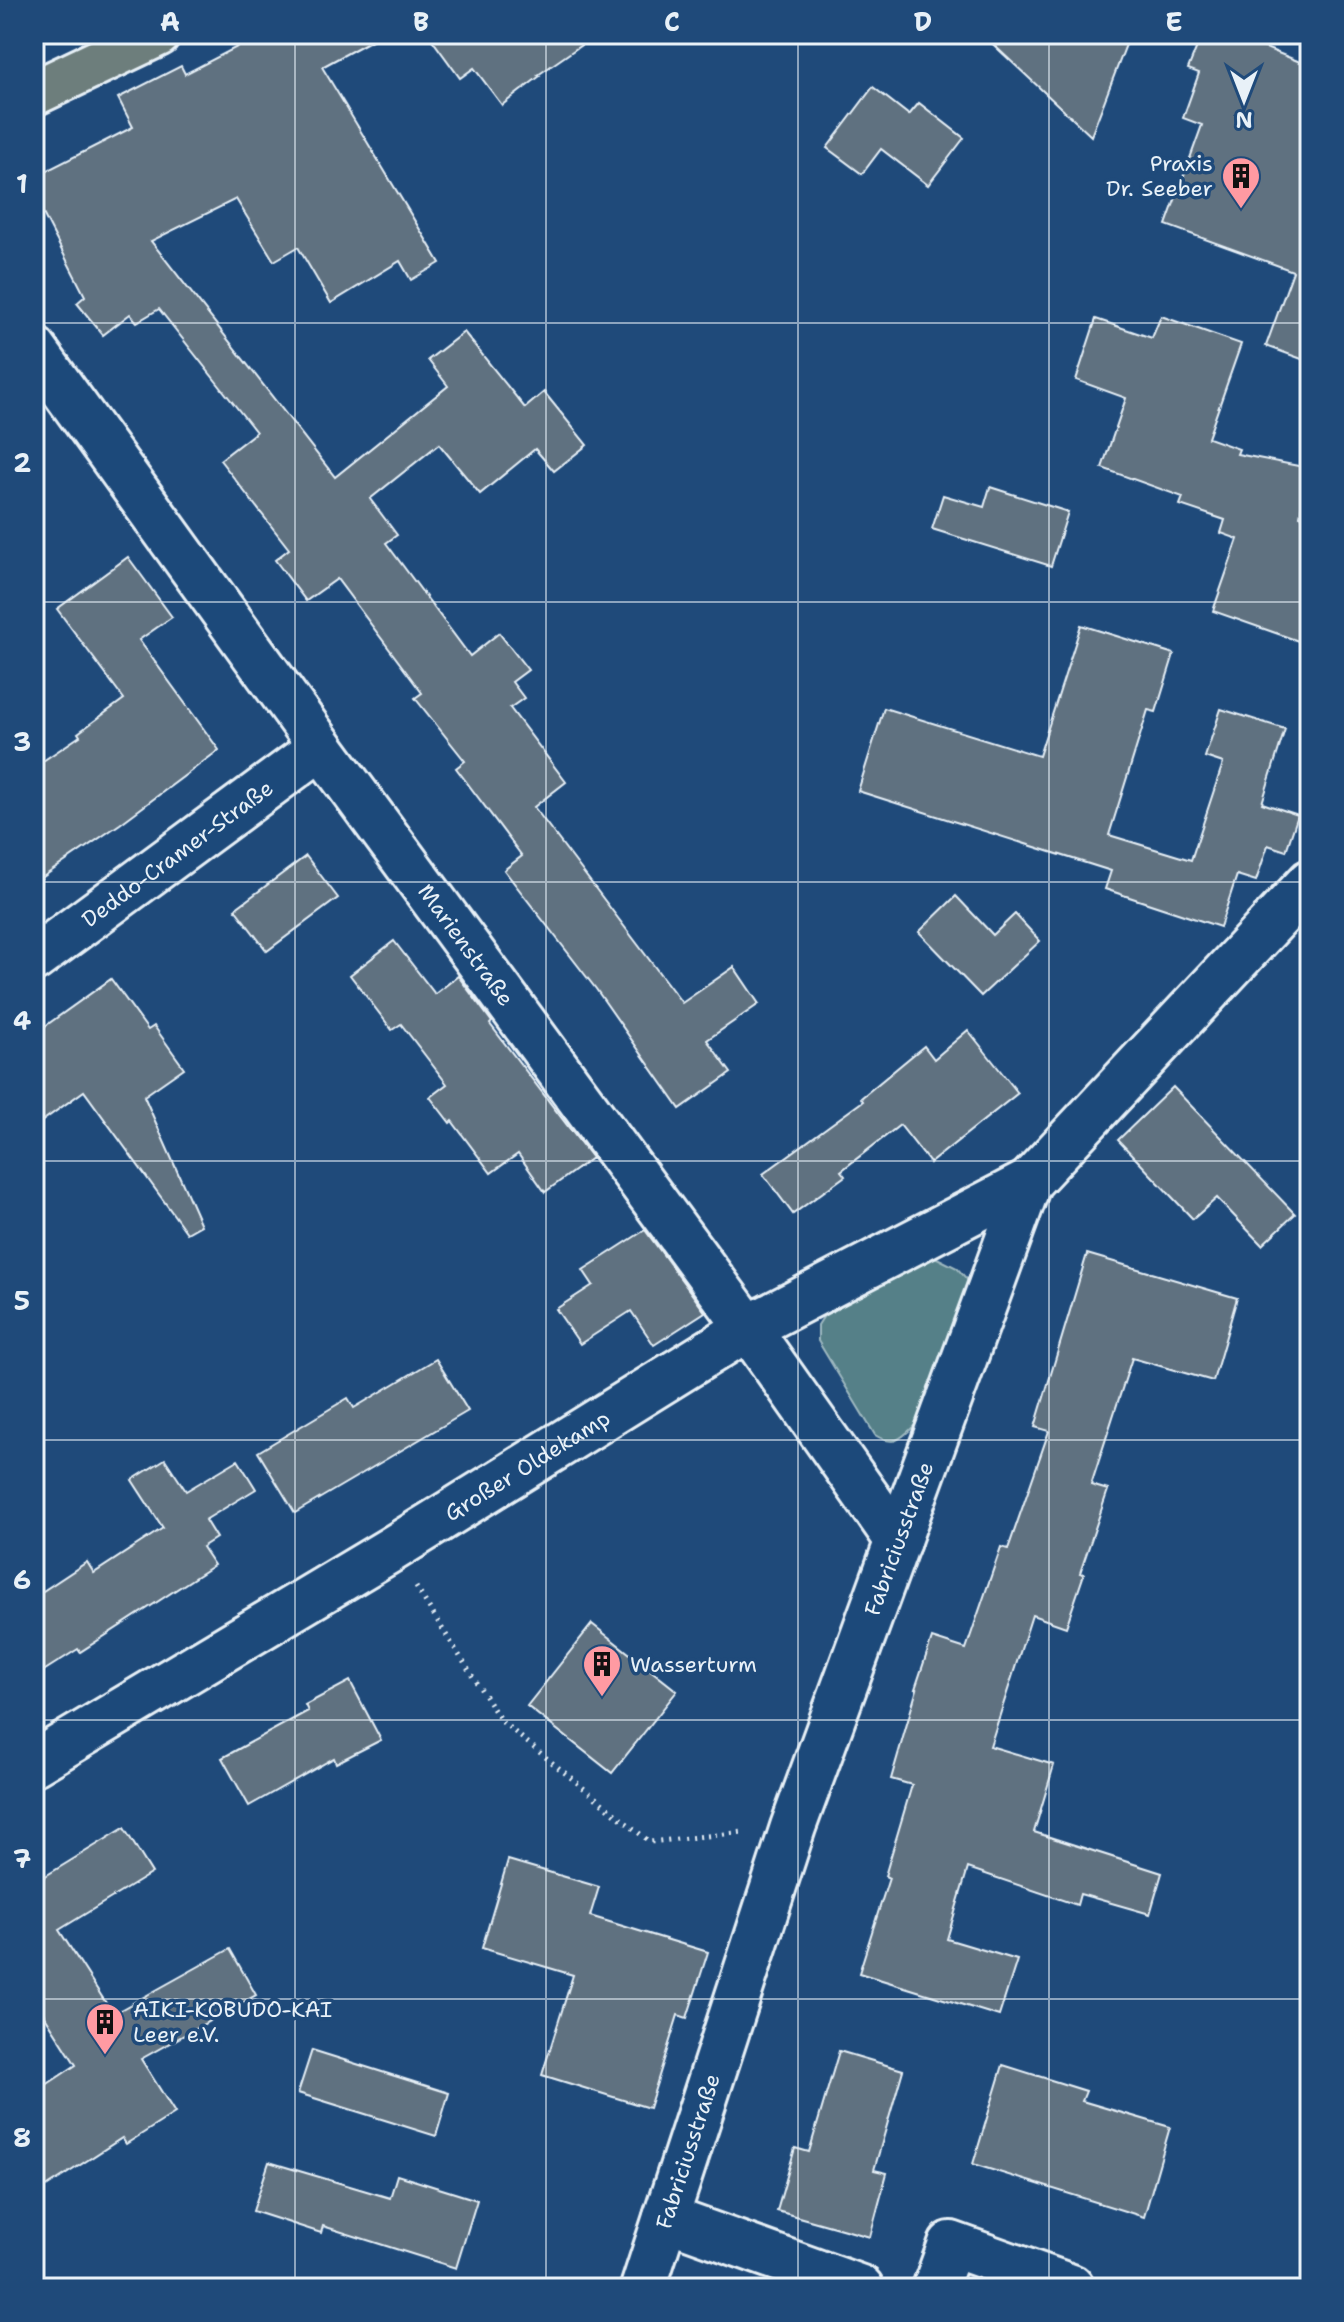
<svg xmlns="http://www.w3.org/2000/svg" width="1344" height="2322" font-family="'Shantell Sans',sans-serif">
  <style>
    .green { fill: #548088; stroke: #9eb8c0; stroke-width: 2 }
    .building { fill: #5f7180; stroke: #e8f1f8; stroke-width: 2 }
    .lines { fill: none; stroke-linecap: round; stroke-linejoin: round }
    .minor-casing { stroke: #e8f1f8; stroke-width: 50 }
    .major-casing { stroke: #e8f1f8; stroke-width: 50 }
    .path { stroke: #e8f1f8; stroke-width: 5; stroke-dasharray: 2 6; stroke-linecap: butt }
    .minor { stroke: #1f4a7a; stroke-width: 44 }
    .major { stroke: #6d7e7c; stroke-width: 44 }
    .grid { fill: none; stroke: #e8f1f8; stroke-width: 2; stroke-opacity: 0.55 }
    .labels { text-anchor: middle; stroke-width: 7; stroke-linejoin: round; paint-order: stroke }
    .poi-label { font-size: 22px; fill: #e8f1f8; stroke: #1f4a7a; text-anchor: start }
    .street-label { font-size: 22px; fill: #e8f1f8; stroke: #1f4a7a }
    .neatline { fill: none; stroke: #e8f1f8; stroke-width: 3 }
    .grid-label { font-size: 26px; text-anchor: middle; font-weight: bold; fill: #e8f1f8 }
  </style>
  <rect width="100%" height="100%" fill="#1f4a7a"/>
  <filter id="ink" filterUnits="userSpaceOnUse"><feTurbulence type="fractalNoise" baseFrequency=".0125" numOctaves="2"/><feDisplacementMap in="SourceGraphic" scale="16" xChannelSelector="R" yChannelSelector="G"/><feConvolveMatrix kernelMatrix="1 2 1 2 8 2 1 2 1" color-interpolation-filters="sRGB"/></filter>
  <g filter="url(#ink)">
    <path class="green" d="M935,1257L957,1268L972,1285L915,1425C901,1439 894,1447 875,1435L818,1341V1325L827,1311Z"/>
    <g class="building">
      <polygon points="262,34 383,34 322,67 440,263 411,280 400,261 331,303 298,247 274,261 236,199 151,241 335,477 448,386 428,360 464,332 525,408 544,392 587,445 554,471 535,449 480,494 439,444 370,499 397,535 386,543 470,656 499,633 528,670 512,682 524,698 510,708 566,782 534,807 682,1003 734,967 759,1004 707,1040 731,1073 680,1109 596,989 504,870 522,856 456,768 465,761 415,698 422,693 337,579 306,601 275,560 289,549 220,460 256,432 159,309 137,322 130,314 103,335 77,303 85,296 34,196 34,177 133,127 118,98 181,66 185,74"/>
      <polygon points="428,34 597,34 538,75 540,76 502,105 474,68 460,78"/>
      <polygon points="982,34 1130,34 1091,136"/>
      <polygon points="1202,34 1231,34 1310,66 1310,362 1266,346 1293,271 1166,225 1202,125 1183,118 1199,73 1188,69"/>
      <polygon points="873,87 909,115 919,103 964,138 928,185 881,149 862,174 827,148"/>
      <polygon points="1161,316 1241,344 1208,438 1239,449 1237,454 1309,468 1300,516 1310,519 1310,645 1213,611 1238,539 1221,533 1225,520 1180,505 1183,497 1102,468 1126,398 1076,380 1096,319 1152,338"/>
      <polygon points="990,487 1068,512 1051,566 932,529 943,495 984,507"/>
      <polygon points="128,557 172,617 139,640 219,750 120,824 34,883 34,767 80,736 78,733 124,699 57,609"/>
      <polygon points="1081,625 1174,654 1156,712 1148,710 1109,835 1191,860 1223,763 1205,757 1221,709 1285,729 1262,803 1298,815 1286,851 1268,845 1256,881 1237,875 1220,927 1105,889 1111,871 858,791 884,708 1039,756"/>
      <polygon points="306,856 338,898 267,951 235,909"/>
      <polygon points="956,896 993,935 1015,914 1040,941 981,996 919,932"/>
      <polygon points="394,941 435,994 458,976 492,1022 490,1024 592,1158 545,1192 518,1154 491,1173 452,1121 450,1123 430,1097 447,1084 401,1024 392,1030 350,975"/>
      <polygon points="111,979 148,1030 154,1026 184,1068 144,1096 201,1225 187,1233 84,1091 34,1127 34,1034"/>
      <polygon points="968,1030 1018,1093 930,1163 900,1125 841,1171 845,1176 793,1214 763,1174 863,1101 861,1098 924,1046 934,1059"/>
      <polygon points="1173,1087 1295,1214 1262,1245 1217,1198 1193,1219 1118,1140"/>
      <polygon points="645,1230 705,1312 654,1345 631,1311 580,1344 556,1309 593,1285 583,1270"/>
      <polygon points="1087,1254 1237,1298 1213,1381 1132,1358 1091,1485 1108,1490 1080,1573 1084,1574 1066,1627 1032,1615 990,1746 1054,1765 1034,1832 1162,1873 1150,1914 1080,1894 1077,1905 968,1868 947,1939 1017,1960 999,2016 859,1973 889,1878 885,1876 912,1785 891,1779 917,1689 915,1689 932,1638 966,1649 1001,1547 1008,1549 1049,1431 1035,1427"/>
      <polygon points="436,1359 468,1411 295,1513 258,1452 348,1398 354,1408"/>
      <polygon points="165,1459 186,1491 238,1460 256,1489 205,1520 216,1538 202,1547 214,1565 80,1652 78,1649 34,1677 34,1597 87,1562 94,1573 163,1528 132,1480"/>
      <polygon points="592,1624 677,1691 612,1773 527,1706"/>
      <polygon points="350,1681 381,1740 336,1763 334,1758 249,1806 222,1758 308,1711 305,1705"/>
      <polygon points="124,1828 152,1873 59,1930 113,2014 230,1949 256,1995 141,2059 175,2113 126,2144 122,2138 34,2195 34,2093 76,2065 34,1999 34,1883"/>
      <polygon points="508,1860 599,1887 590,1916 708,1952 687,2018 678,2015 649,2108 542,2075 573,1975 482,1948"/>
      <polygon points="312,2050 449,2093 436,2136 298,2093"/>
      <polygon points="839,2051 903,2070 874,2170 887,2173 870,2237 777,2211 795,2148 809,2152"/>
      <polygon points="1003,2065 1086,2091 1082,2101 1170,2127 1144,2217 973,2164"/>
      <polygon points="269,2162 390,2198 397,2175 477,2200 456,2268 323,2226 321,2233 253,2211"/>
    </g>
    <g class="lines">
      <defs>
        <g id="minor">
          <path id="s1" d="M34,349L321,747L748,1328L898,1541"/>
          <path id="s2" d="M34,959L321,747"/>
          <path id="s3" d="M34,1763L392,1549L748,1328L1029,1182"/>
          <polyline points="666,2218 861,2288"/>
          <path id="s4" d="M643,2288L793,1827L1029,1182L1310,882"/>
          <polyline points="935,2288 951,2244 1071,2287"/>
        </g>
        <polyline id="major" points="34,93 158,34"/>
      </defs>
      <use href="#minor" class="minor-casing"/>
      <use href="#major" class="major-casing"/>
      <polyline class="path" points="416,1587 501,1721 650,1842 744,1832"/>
      <use href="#minor" class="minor"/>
      <use href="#major" class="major"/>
    </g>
  </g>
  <path class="grid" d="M295,34V2288M546,34V2288M798,34V2288M1049,34V2288M34,323H1310M34,602H1310M34,882H1310M34,1161H1310M34,1440H1310M34,1720H1310M34,1999H1310"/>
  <defs>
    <symbol id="building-pin" viewBox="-11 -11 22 30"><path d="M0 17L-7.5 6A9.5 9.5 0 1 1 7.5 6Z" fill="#ff9aa2" stroke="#1f4a7a"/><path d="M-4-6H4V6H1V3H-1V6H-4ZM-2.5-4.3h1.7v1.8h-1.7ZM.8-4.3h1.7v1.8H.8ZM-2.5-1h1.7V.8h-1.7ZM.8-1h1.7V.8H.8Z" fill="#111"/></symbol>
  </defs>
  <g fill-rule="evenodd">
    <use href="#building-pin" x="1219" y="154" width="44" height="60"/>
    <use href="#building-pin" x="580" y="1642" width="44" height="60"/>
    <use href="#building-pin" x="83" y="2000" width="44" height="60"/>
  </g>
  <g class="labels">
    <g class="poi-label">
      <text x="1213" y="171" text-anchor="end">Praxis<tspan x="1213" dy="25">Dr. Seeber</tspan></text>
      <text x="630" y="1672">Wasserturm</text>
      <text x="133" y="2017">AIKI-KOBUDO-KAI<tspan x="133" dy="25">Leer e.V.</tspan></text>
    </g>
    <g class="street-label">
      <text dy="8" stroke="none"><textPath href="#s2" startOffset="178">Deddo-Cramer-Straße</textPath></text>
      <text dy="8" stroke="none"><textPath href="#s1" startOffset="736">Marienstraße</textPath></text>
      <text dy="8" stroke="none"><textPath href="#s3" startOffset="576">Großer Oldekamp</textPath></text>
      <text dy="8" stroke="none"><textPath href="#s4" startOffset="792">Fabriciusstraße</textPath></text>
      <text dy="8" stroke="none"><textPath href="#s4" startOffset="144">Fabriciusstraße</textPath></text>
    </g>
  </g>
  <rect width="1344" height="2322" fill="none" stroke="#1f4a7a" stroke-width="88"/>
  <g transform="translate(1244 100) rotate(180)" stroke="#1f4a7a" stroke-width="6" paint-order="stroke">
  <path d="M0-6L14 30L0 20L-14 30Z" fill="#e8f1f8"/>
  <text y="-12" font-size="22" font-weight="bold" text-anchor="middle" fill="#e8f1f8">N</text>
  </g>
  <rect x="44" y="44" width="1256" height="2234" class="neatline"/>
  <g class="grid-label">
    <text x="170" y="31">A</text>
    <text x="421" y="31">B</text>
    <text x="672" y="31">C</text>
    <text x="923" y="31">D</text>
    <text x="1174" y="31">E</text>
    <text x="22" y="193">1</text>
    <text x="22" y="472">2</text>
    <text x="22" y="751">3</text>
    <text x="22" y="1030">4</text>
    <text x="22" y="1310">5</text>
    <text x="22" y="1589">6</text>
    <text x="22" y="1868">7</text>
    <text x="22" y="2147">8</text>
  </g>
</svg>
